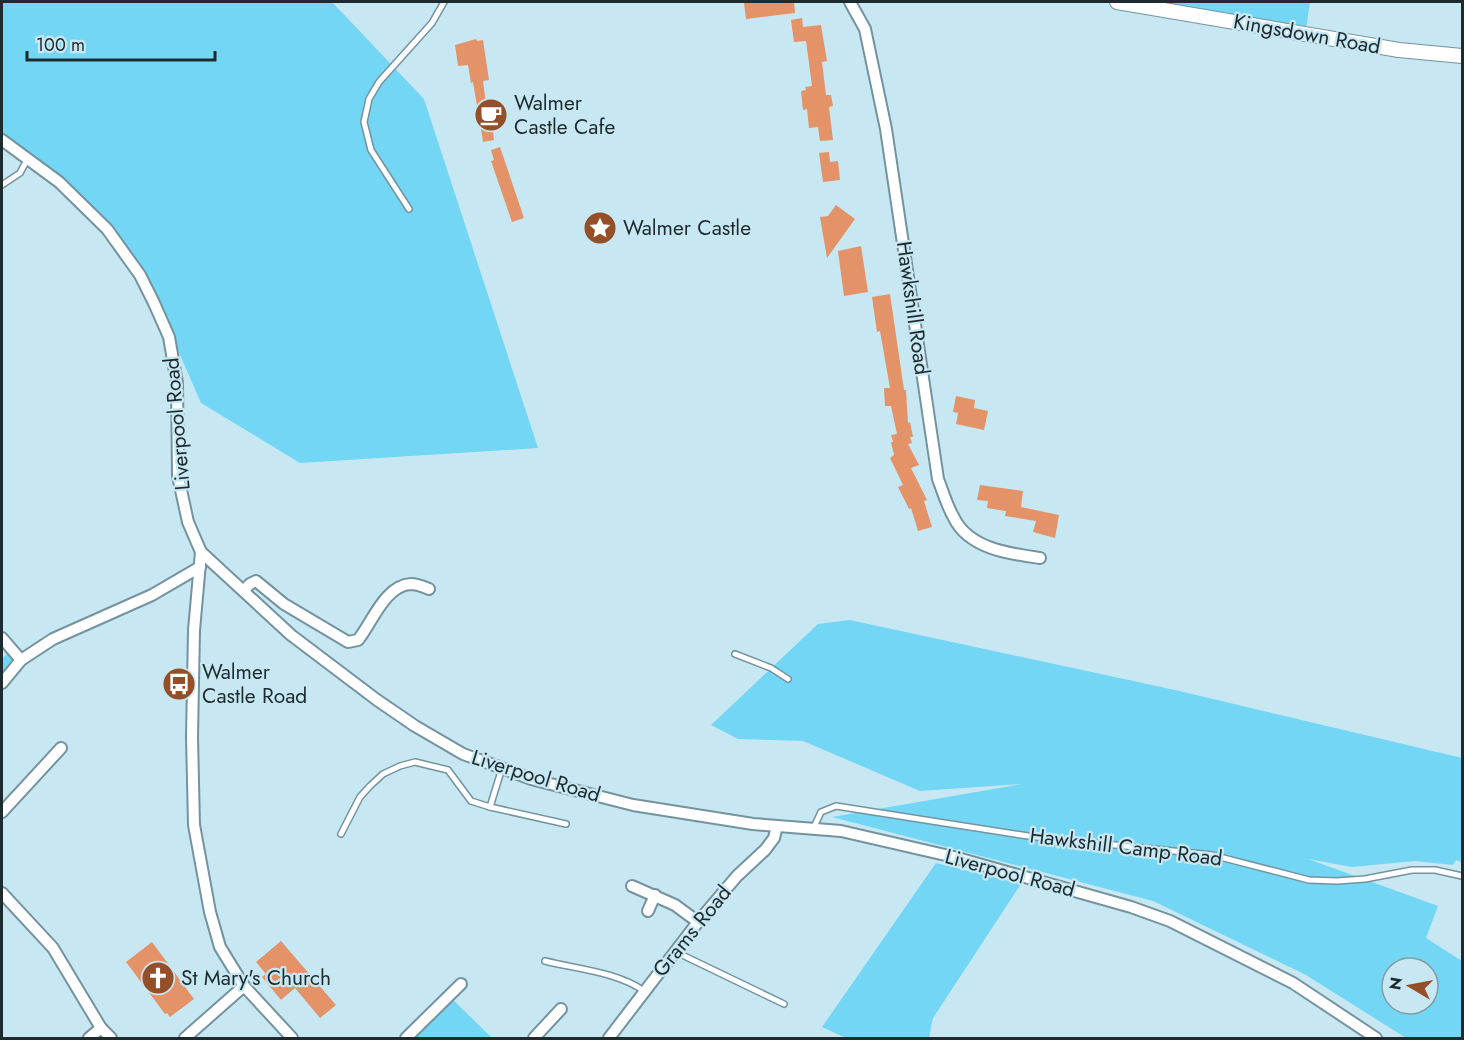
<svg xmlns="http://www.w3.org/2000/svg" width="1464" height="1040" font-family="Jost,sans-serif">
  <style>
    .green { fill: #73d6f4; fill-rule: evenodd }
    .building { fill: #e49268 }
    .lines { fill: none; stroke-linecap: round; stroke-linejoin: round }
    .service-casing { stroke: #74939e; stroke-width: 8 }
    .minor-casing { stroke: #74939e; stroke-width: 14 }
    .tertiary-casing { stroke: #74939e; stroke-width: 16 }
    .service { stroke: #fff; stroke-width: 5 }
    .minor { stroke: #fff; stroke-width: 10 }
    .tertiary { stroke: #fff; stroke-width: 14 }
    .labels { text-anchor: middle; stroke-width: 4.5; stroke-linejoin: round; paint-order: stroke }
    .street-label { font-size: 21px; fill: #1d2a2e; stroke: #c7e8f3 }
    .poi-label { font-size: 21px; fill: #1d2a2e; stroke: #c7e8f3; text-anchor: start }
  </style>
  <rect width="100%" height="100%" fill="#c7e8f3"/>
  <g class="green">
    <polygon points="2,2 332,2 424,99 538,448 300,463 201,403 143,270 113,227 61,178 8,137 2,134"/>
    <polygon points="1163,2 1310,2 1306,29"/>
    <path d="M850,620L1175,690L1462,758V862L1456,860L1453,865L1415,861L1352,867L1308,859L1438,906L1426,938L1462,961V1038H1406L1306,975L1153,901L832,817L1023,784L920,791L803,741L738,739L711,725L818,624ZM1392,968H1428V1004H1392Z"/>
    <polygon points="11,649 21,660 2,683 2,659"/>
    <polygon points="936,863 1021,884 933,1018 929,1038 846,1038 822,1027"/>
    <polygon points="450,997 492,1038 406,1038"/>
  </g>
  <g class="building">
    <polygon points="757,2 794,2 795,13 746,19 744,3"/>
    <polygon points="802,18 803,27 821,25 827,61 822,62 826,95 831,95 833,106 829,107 833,140 820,141 818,127 809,128 807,109 803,110 801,91 806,90 805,87 812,86 806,41 794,42 791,20"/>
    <polygon points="476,39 477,41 483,40 489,80 483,81 486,104 477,106 473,82 471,83 468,65 458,66 455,45"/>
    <polygon points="493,106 496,124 492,124 494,140 483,142 478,108"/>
    <polygon points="500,147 524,218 512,222 491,161 494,160 491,150"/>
    <polygon points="829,152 830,162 838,161 840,180 823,182 819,153"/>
    <polygon points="836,205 855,219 827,258 820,217 828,216"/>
    <polygon points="861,246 868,292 844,296 838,251"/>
    <polygon points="890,294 904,390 906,390 908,423 910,422 913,437 910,437 912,443 908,444 919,465 911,468 927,500 924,501 932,527 918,531 911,508 909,509 898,487 903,485 890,458 894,455 891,442 893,442 891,435 897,434 891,406 885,406 884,388 890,388 880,331 877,332 872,297"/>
    <polygon points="956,396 975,400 974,408 988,411 984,430 956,424 958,413 953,412"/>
    <polygon points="980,485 1023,491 1021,507 1059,515 1055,538 1033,532 1036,521 1005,516 1006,511 987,508 988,501 977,500"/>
    <polygon points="281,941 336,1005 320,1018 295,988 281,1000 262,977 266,974 256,962"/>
    <polygon points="152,942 194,999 170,1017 167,1013 165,1014 126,962"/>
  </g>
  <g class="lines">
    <defs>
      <g id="service">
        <polyline points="2,185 20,173 27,160"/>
        <polyline points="409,209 371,150 364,122 369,99 379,82 432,23 444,2"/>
        <polyline points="735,654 771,668 788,679"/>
        <polyline points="490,807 502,768"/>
        <polyline points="813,829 821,812 836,806 1028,836 1212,855 1309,880 1337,881 1365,879 1412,870 1435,870 1462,876"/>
        <polyline points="341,834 360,797 370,786 383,774 400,766 415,762 448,770 471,801 490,807 566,824"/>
        <polyline points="676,952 784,1004"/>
        <path d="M545,961C577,969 617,972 644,991"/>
      </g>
      <g id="minor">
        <path d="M850,2L865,29L886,129L938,479C943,492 947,506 954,518C969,549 1011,554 1040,558"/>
        <polyline points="2,140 59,182 107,229 140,275 154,303 169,337 177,383 178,476 188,522 201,552 291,635 377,700 415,726 463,754 502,768 531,779 633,805 753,824 841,831 954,857 1131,907 1170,921 1293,983 1376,1038"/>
        <polyline points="201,552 194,630 192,737 194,825 210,912 220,947 244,986 292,1038"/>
        <path d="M244,590L250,584L256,581L284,604L348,642L358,640C372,623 385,585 411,584C417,584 424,587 429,589"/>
        <polyline points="2,638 21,660"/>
        <polyline points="2,683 21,660 53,639 152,595 200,567"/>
        <polyline points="2,812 61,748"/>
        <polyline points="632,886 675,905 698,922"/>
        <polyline points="2,893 53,948 101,1028 111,1038"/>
        <polyline points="648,911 655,895"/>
        <polyline points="89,1038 101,1028"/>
        <polyline points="185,1038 244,986"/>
        <polyline points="406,1038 461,984"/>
        <polyline points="534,1038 561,1009"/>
        <polyline points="609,1038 698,922 737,876 765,850 774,838 777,826"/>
      </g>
      <polyline id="tertiary" points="1117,2 1399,50 1462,56"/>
    </defs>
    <use href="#service" class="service-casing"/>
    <use href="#minor" class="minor-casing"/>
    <use href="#tertiary" class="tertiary-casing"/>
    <use href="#service" class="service"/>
    <use href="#minor" class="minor"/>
    <use href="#tertiary" class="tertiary"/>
  </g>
  <defs>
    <symbol id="cafe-disc" viewBox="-11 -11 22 22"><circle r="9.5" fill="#954f28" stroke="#c7e8f3"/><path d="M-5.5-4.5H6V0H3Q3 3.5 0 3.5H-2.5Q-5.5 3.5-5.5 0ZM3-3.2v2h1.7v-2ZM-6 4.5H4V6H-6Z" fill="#fff"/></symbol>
    <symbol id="sight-disc" viewBox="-11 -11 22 22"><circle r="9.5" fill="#954f28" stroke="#c7e8f3"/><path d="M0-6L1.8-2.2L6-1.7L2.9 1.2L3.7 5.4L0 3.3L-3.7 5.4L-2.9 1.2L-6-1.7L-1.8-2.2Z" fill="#fff"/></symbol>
    <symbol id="bus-disc" viewBox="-11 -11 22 22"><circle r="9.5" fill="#954f28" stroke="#c7e8f3"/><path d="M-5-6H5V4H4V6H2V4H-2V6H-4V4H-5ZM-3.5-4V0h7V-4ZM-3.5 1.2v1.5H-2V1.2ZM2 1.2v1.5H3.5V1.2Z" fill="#fff"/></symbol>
    <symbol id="church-disc" viewBox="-11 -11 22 22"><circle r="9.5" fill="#954f28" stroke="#c7e8f3"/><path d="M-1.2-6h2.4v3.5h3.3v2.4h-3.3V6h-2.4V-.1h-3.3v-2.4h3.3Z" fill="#fff"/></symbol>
  </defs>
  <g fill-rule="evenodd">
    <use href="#cafe-disc" x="472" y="96" width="38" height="38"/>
    <use href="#sight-disc" x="581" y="209" width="38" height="38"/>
    <use href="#bus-disc" x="160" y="665" width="38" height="38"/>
    <use href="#church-disc" x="139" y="959" width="38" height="38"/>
  </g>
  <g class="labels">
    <g class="street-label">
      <text transform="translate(1307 34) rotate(10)" y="7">Kingsdown Road</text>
      <text transform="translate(913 308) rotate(82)" y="7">Hawkshill Road</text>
      <text transform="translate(177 424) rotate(-95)" y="7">Liverpool Road</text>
      <text transform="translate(536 776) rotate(17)" y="7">Liverpool Road</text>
      <text transform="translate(1126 847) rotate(7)" y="7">Hawkshill Camp Road</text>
      <text transform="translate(1010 873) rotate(15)" y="7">Liverpool Road</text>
      <text transform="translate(692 931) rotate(-51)" y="7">Grams Road</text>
    </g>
    <g class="poi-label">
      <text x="514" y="110">Walmer<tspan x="514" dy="24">Castle Cafe</tspan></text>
      <text x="623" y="235">Walmer Castle</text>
      <text x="202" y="679">Walmer<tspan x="202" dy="24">Castle Road</tspan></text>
      <text x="181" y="985">St Mary's Church</text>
    </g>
  </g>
  <rect width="1464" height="1040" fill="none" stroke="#1d2a2e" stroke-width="6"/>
  <g transform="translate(1410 986) rotate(280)"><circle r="28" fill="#c7e8f3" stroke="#839ca4" stroke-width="1.5"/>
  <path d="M0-4.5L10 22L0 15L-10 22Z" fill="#954f28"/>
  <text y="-9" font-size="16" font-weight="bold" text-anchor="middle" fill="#1d2a2e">N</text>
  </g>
  <path d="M27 51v9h188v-9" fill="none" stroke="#1d2a2e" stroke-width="3"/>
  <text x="36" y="51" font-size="18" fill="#1d2a2e" stroke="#c7e8f3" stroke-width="4.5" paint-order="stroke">100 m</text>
</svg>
